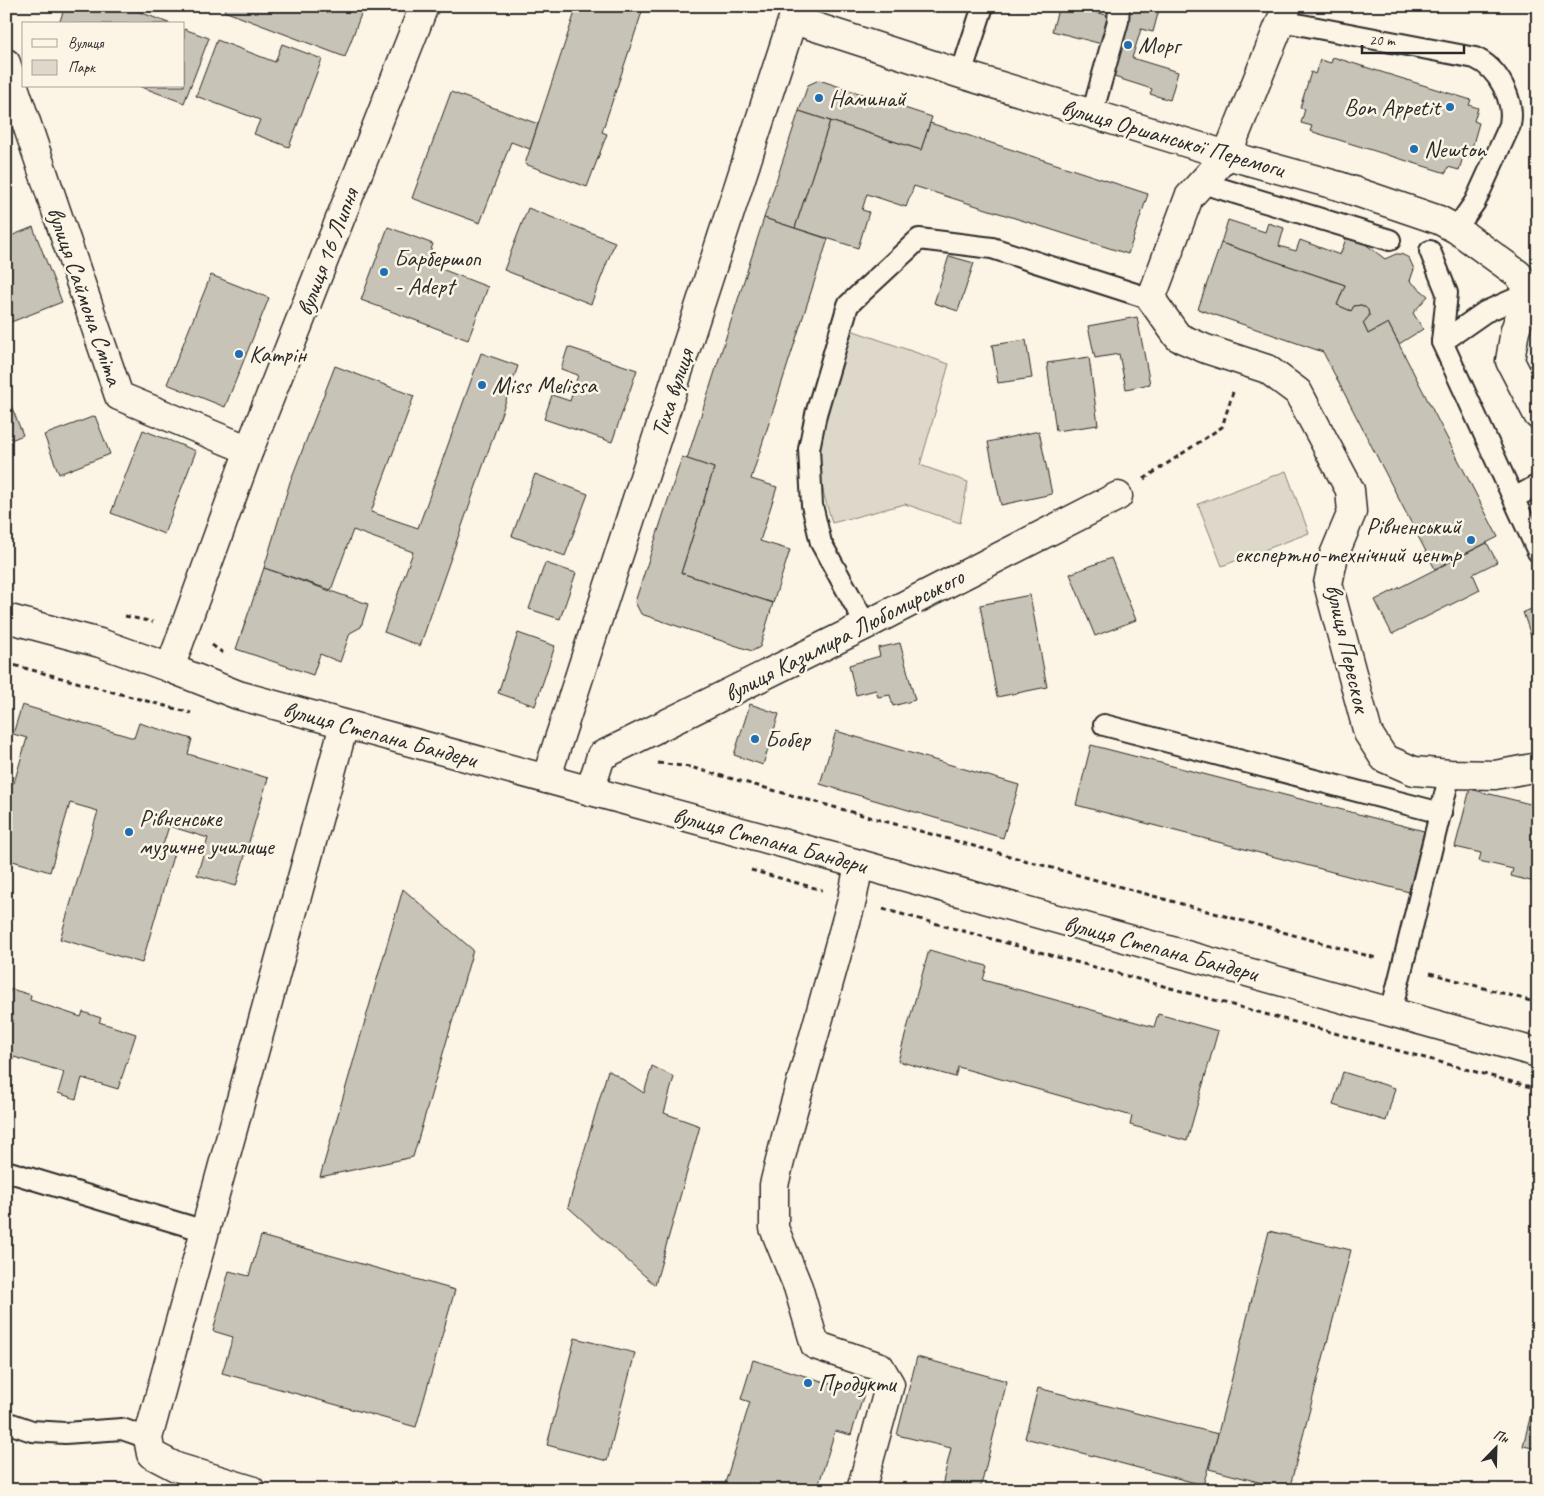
<svg xmlns="http://www.w3.org/2000/svg" width="1544" height="1496" font-family="Caveat,sans-serif">
  <style>
    .green { fill: #ded8ca; stroke: #84827a }
    .building { fill: #c8c3b7; stroke: #2b2b2b }
    .lines { fill: none; stroke-linecap: round; stroke-linejoin: round }
    .service-casing { stroke: #2b2b2b; stroke-width: 24 }
    .minor-casing { stroke: #2b2b2b; stroke-width: 31 }
    .secondary-casing { stroke: #2b2b2b; stroke-width: 31 }
    .path { stroke: #2b2b2b; stroke-width: 3; stroke-dasharray: 5 4; stroke-linecap: butt }
    .service { stroke: #fcf5e5; stroke-width: 20 }
    .minor { stroke: #fcf5e5; stroke-width: 28 }
    .secondary { stroke: #fcf5e5; stroke-width: 28 }
    .poi-dot { fill: #1f6fb2; stroke: #fcf5e5; stroke-width: 2 }
    .labels { text-anchor: middle; stroke-width: 5; stroke-linejoin: round; paint-order: stroke }
    .poi-label { font-size: 24px; fill: #2b2b2b; stroke: #fcf5e5; text-anchor: start }
    .street-label { font-size: 24px; fill: #2b2b2b; stroke: #fcf5e5 }
  </style>
  <rect width="100%" height="100%" fill="#fcf5e5"/>
  <filter id="ink" filterUnits="userSpaceOnUse"><feTurbulence type="fractalNoise" baseFrequency=".02" numOctaves="2"/><feDisplacementMap in="SourceGraphic" scale="10" xChannelSelector="R" yChannelSelector="G"/><feConvolveMatrix kernelMatrix="1 2 1 2 8 2 1 2 1" color-interpolation-filters="sRGB"/></filter>
  <g filter="url(#ink)">
    <g class="green">
      <path d="M851,330L949,364L920,465L968,482L960,523L905,504L832,523C829,511 824,498 822,486C814,433 837,379 851,330Z"/>
      <polygon points="1286,471 1309,533 1222,566 1198,504"/>
    </g>
    <g class="building">
      <polygon points="65,6 124,6 171,24 59,24"/>
      <polygon points="226,6 288,6 299,11 301,6 364,6 345,57 224,11"/>
      <polygon points="577,6 644,6 602,132 607,134 587,187 525,164"/>
      <polygon points="1059,6 1074,6 1110,16 1102,44 1052,31"/>
      <polygon points="1083,6 1102,6 1100,14 1082,8"/>
      <polygon points="1127,6 1160,6 1153,32 1141,29 1132,58 1178,72 1170,100 1150,94 1152,89 1111,76 1129,17 1124,16"/>
      <polygon points="184,29 209,38 184,103 139,86 184,86"/>
      <polygon points="217,40 275,62 282,44 322,59 289,147 254,134 260,120 196,96"/>
      <polygon points="1333,57 1471,100 1469,105 1478,108 1474,121 1479,123 1469,158 1463,157 1459,170 1448,167 1446,173 1310,131 1312,126 1301,123 1305,109 1300,108 1311,72 1315,74 1320,60 1331,63"/>
      <polygon points="819,80 932,117 921,150 799,111 808,85"/>
      <polygon points="451,92 538,124 530,149 511,142 480,223 412,198"/>
      <polygon points="799,111 830,121 795,228 764,218"/>
      <polygon points="830,121 921,150 930,123 1148,194 1128,254 914,186 906,207 867,194 862,210 869,212 858,248 795,228"/>
      <polygon points="528,208 615,242 591,304 504,270"/>
      <polygon points="764,218 828,239 751,479 777,487 760,541 790,550 773,603 681,573 714,468 687,459"/>
      <polygon points="1228,220 1265,232 1268,223 1284,228 1279,246 1296,251 1300,240 1340,255 1347,236 1364,243 1385,259 1396,254 1401,254 1409,258 1414,269 1410,281 1428,296 1413,313 1423,329 1399,344 1388,323 1368,334 1363,323 1369,316 1368,310 1365,307 1361,305 1354,306 1351,311 1337,305 1345,285 1221,243"/>
      <polygon points="33,227 62,302 6,324 6,238"/>
      <polygon points="388,227 433,244 426,263 488,287 468,340 361,300"/>
      <polygon points="1221,243 1345,285 1337,305 1351,311 1354,306 1361,305 1365,307 1368,310 1369,316 1363,323 1368,334 1388,323 1498,537 1435,569 1323,352 1198,309"/>
      <polygon points="949,256 974,263 958,311 934,303"/>
      <polygon points="211,275 269,298 225,407 167,384"/>
      <polygon points="1137,317 1150,384 1126,389 1119,354 1095,358 1088,326"/>
      <polygon points="1026,340 1032,378 998,383 992,345"/>
      <polygon points="568,347 637,370 612,442 544,419 552,395 570,401 578,375 561,369"/>
      <polygon points="481,353 518,366 420,646 384,632 413,552 353,530 331,590 264,568 290,482 335,366 414,396 371,512 418,528"/>
      <polygon points="1089,357 1098,425 1056,431 1047,363"/>
      <polygon points="6,393 23,435 6,442"/>
      <polygon points="95,416 110,454 59,474 44,435"/>
      <polygon points="143,430 196,451 164,534 111,513"/>
      <polygon points="1039,431 1052,494 1001,505 988,442"/>
      <polygon points="682,457 714,468 681,573 773,603 760,647 752,651 641,614 635,602"/>
      <polygon points="535,474 588,494 565,556 512,536"/>
      <polygon points="1487,543 1497,562 1473,574 1480,590 1392,634 1375,600"/>
      <polygon points="1111,558 1136,620 1095,636 1070,574"/>
      <polygon points="545,563 576,573 560,619 529,609"/>
      <polygon points="264,568 368,604 361,627 350,633 340,662 320,654 313,675 236,649"/>
      <polygon points="1030,595 1047,687 997,697 980,605"/>
      <polygon points="1538,607 1538,657 1523,612"/>
      <polygon points="518,633 555,646 535,706 498,693"/>
      <polygon points="900,643 915,700 893,706 890,695 878,697 876,690 856,695 849,665 880,656 878,648"/>
      <polygon points="750,704 779,714 763,765 734,755"/>
      <polygon points="22,705 134,738 139,723 192,739 188,754 268,778 236,886 197,875 208,838 169,826 163,845 175,849 142,963 60,939 98,811 70,803 50,872 6,859 6,781 14,783 27,738 13,734"/>
      <polygon points="836,731 1019,785 1003,838 820,784"/>
      <polygon points="1091,745 1424,831 1409,892 1076,805"/>
      <polygon points="1470,789 1538,806 1538,883 1511,876 1513,869 1479,861 1481,853 1455,847"/>
      <polygon points="403,889 473,950 413,1157 320,1177"/>
      <polygon points="929,950 987,966 983,980 1154,1027 1158,1014 1218,1031 1187,1141 1130,1125 1132,1116 958,1067 955,1077 898,1061"/>
      <polygon points="11,989 31,995 30,1000 81,1017 83,1012 101,1018 99,1022 136,1034 118,1089 82,1078 76,1099 58,1093 64,1072 14,1057 8,1077 6,1076 6,993 9,994"/>
      <polygon points="652,1066 674,1077 664,1113 700,1126 655,1285 568,1207 608,1070 644,1093"/>
      <polygon points="1343,1072 1395,1088 1386,1121 1333,1105"/>
      <polygon points="1269,1231 1351,1250 1289,1490 1209,1469"/>
      <polygon points="261,1236 455,1290 416,1427 222,1373 233,1337 213,1331 229,1271 249,1276"/>
      <polygon points="575,1338 635,1353 607,1461 547,1445"/>
      <polygon points="917,1357 1007,1381 980,1490 941,1490 951,1448 897,1435"/>
      <polygon points="753,1360 864,1394 851,1435 835,1431 817,1490 723,1490 750,1402 741,1399"/>
      <polygon points="1538,1386 1538,1449 1523,1446"/>
      <polygon points="1038,1388 1218,1434 1203,1485 1025,1438"/>
      <polygon points="174,1481 202,1490 172,1490"/>
    </g>
    <g class="lines">
      <defs>
        <g id="service">
          <path d="M1281,21L1475,58C1498,68 1515,100 1510,125L1475,202L1456,229"/>
          <polyline points="961,74 983,6"/>
          <polyline points="1092,114 1118,21 1119,6"/>
          <polyline points="1202,183 1390,240"/>
          <polyline points="1430,251 1447,293 1442,342 1538,552"/>
          <polyline points="1442,342 1485,312 1531,292"/>
          <polyline points="1514,498 1538,485"/>
          <polyline points="866,625 821,543 812,505 809,449 816,414 848,305 919,239 992,248 1151,299"/>
          <polyline points="1104,725 1441,813"/>
          <polyline points="1391,1012 1450,774"/>
          <polyline points="6,1171 205,1231"/>
          <polyline points="6,1422 32,1431 65,1433 122,1429 148,1438"/>
        </g>
        <g id="minor">
          <polyline points="1287,6 1227,155 1189,197 1151,299 1178,337 1206,349 1267,369 1298,392 1350,490 1352,512 1334,555 1328,584 1368,733 1384,758 1414,771 1450,774 1495,775 1538,767"/>
          <polyline points="794,20 961,74 1227,155 1339,186 1439,220 1456,229 1518,274 1531,292"/>
          <polyline points="6,63 119,396 249,450"/>
          <polyline points="1531,292 1523,308 1515,330 1510,361 1538,415"/>
          <polyline points="170,668 249,450 424,6"/>
          <polyline points="546,779 797,6"/>
          <polyline points="590,791 601,756 866,625 1118,496"/>
          <polyline points="859,864 852,900 789,1125 774,1185 774,1228 798,1287 815,1345 880,1367 890,1384 861,1490"/>
          <polyline points="251,1490 176,1467 151,1454 148,1438 344,725"/>
        </g>
        <polyline id="secondary" points="6,618 100,643 170,668 238,695 859,864 1538,1053"/>
      </defs>
      <use href="#service" class="service-casing"/>
      <use href="#minor" class="minor-casing"/>
      <use href="#secondary" class="secondary-casing"/>
      <g class="path">
        <polyline points="1144,479 1222,427 1233,392"/>
        <polyline points="125,616 153,622"/>
        <polyline points="212,645 223,653"/>
        <polyline points="6,663 191,713"/>
        <polyline points="658,763 690,767 1376,958"/>
        <polyline points="751,870 822,890"/>
        <polyline points="883,909 1538,1089"/>
        <polyline points="1430,973 1538,1003"/>
      </g>
      <use href="#service" class="service"/>
      <use href="#minor" class="minor"/>
      <use href="#secondary" class="secondary"/>
    </g>
  </g>
  <g class="poi-dot">
    <circle cx="1128" cy="45" r="5"/>
    <circle cx="819" cy="98" r="5"/>
    <circle cx="1450" cy="107" r="5"/>
    <circle cx="1414" cy="149" r="5"/>
    <circle cx="384" cy="272" r="5"/>
    <circle cx="239" cy="354" r="5"/>
    <circle cx="482" cy="385" r="5"/>
    <circle cx="1471" cy="540" r="5"/>
    <circle cx="755" cy="739" r="5"/>
    <circle cx="129" cy="832" r="5"/>
    <circle cx="808" cy="1383" r="5"/>
  </g>
  <g class="labels">
    <g class="poi-label">
      <text x="1138" y="53">Морг</text>
      <text x="829" y="106">Наминай</text>
      <text x="1440" y="115" text-anchor="end">Bon Appetit</text>
      <text x="1424" y="157">Newton</text>
      <text x="394" y="266">Барбершоп<tspan x="394" dy="28">- Adept</tspan></text>
      <text x="249" y="362">Катрін</text>
      <text x="492" y="393">Miss Melissa</text>
      <text x="1461" y="534" text-anchor="end">Рівненський<tspan x="1461" dy="28">експертно-технічний центр</tspan></text>
      <text x="765" y="747">Бобер</text>
      <text x="139" y="826">Рівненське<tspan x="139" dy="28">музичне училище</tspan></text>
      <text x="818" y="1391">Продукти</text>
    </g>
    <g class="street-label">
      <text transform="translate(1173 138) rotate(16)" y="8">вулиця Оршанської Перемоги</text>
      <text transform="translate(327 252) rotate(-69)" y="8">вулиця 16 Липня</text>
      <text transform="translate(85 296) rotate(71)" y="8">вулиця Саймона Сміта</text>
      <text transform="translate(672 393) rotate(-72)" y="8">Тиха вулиця</text>
      <text transform="translate(844 635) rotate(-27)" y="8">вулиця Казимира Любомирського</text>
      <text transform="translate(1348 648) rotate(77)" y="8">вулиця Перескок</text>
      <text transform="translate(380 734) rotate(15)" y="8">вулиця Степана Бандери</text>
      <text transform="translate(770 840) rotate(15)" y="8">вулиця Степана Бандери</text>
      <text transform="translate(1161 948) rotate(15)" y="8">вулиця Степана Бандери</text>
    </g>
  </g>
  <rect width="1544" height="1496" fill="none" stroke="#fcf5e5" stroke-width="25"/>
  <rect x="12" y="12" width="1519" height="1471" fill="none" stroke="#2b2b2b" stroke-width="2" filter="url(#ink)"/>
  <rect x="22" y="22" width="162" height="65" fill="#fcf5e5" stroke="#a8a49b"/>
  <rect x="32" y="39" width="25" height="8" fill="#fcf5e5" stroke="#a8a49b"/>
  <text x="68" y="48" font-size="15" fill="#2b2b2b">Вулиця</text>
  <rect x="32" y="60" width="25" height="15" fill="#ded8ca" stroke="#a8a49b"/>
  <text x="68" y="72" font-size="15" fill="#2b2b2b">Парк</text>
  <g transform="translate(1496 1448) rotate(23)" stroke="#fcf5e5" stroke-width="4" paint-order="stroke">
  <path d="M0-4L9 19L0 12L-9 19Z" fill="#2b2b2b"/>
  <text y="-8" font-size="14" font-weight="bold" text-anchor="middle" fill="#2b2b2b">Пн</text>
  </g>
  <path d="M1362 45v8h102v-8" fill="none" stroke="#2b2b2b" stroke-width="2.5"/>
  <text x="1369" y="45" font-size="15" fill="#2b2b2b" stroke="#fcf5e5" stroke-width="4" paint-order="stroke">20 m</text>
</svg>
